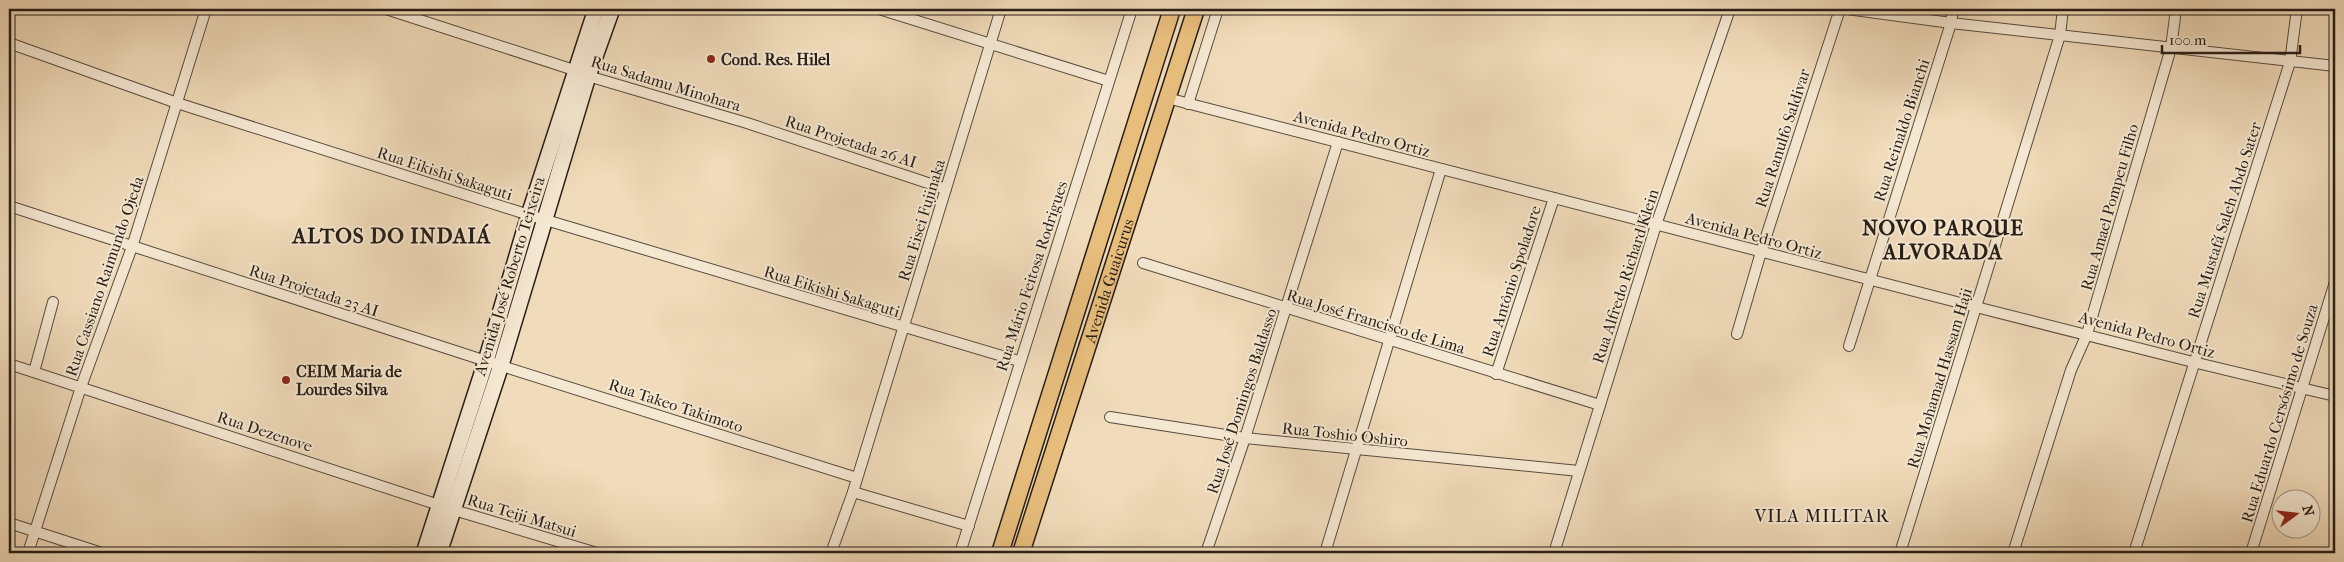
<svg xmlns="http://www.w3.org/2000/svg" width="2344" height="562" font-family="'IM FELL French Canon',serif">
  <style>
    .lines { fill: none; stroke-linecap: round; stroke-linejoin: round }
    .street-casing { stroke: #594c3e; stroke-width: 12 }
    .secondary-casing { stroke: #271d15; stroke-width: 18 }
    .primary-casing { stroke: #271d15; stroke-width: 19 }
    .street { stroke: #f5e8d2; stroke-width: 10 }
    .secondary { stroke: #f5e8d2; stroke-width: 15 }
    .primary { stroke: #e8be7d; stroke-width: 16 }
    .poi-dot { fill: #8f2418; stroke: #f5e8d2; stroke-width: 2 }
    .labels { text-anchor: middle; stroke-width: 4; stroke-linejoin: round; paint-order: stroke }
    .poi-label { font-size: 16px; font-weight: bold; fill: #271d15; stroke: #f5e8d2; text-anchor: start }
    .street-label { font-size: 16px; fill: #271d15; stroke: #f5e8d2 }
    .neighbourhood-label { font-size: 18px; letter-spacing: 1px; fill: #271d15; stroke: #f5e8d2 }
    .district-label { font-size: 21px; font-weight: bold; letter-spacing: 1px; fill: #271d15; stroke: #f5e8d2 }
  </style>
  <rect width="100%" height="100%" fill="#f0dbba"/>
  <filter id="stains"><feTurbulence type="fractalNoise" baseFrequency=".004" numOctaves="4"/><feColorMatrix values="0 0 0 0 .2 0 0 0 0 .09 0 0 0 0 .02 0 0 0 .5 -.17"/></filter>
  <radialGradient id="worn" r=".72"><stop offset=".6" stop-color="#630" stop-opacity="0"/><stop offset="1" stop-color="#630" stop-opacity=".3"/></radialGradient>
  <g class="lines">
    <defs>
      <g id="street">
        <polyline points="386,9 577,71 588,76 747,123 946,189"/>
        <polyline points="879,9 1109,81"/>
        <polyline points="1847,9 1951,23 2335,66"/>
        <polyline points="9,43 177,103 529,215 1019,361"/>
        <polyline points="1167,98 1976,307 2193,362 2335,396"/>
        <polyline points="1188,104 1218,9"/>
        <polyline points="9,206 486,361 857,478"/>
        <polyline points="1143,263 1600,405"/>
        <polyline points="1737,334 1761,252 1840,9"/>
        <polyline points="1849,346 1951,23 1953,9"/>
        <polyline points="9,364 454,510 597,553"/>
        <polyline points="34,372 53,302"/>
        <polyline points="1496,374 1554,198"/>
        <polyline points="1110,417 1245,438 1579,471"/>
        <polyline points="853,492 969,526"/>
        <polyline points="9,523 102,553"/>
        <polyline points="28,553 81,387 132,247 206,9"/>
        <polyline points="831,553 853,492 1001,9"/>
        <polyline points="960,553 1132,9"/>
        <polyline points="1206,553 1245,438 1338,142"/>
        <polyline points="1325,553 1441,169"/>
        <polyline points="1554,553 1656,225 1730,9"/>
        <polyline points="1900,553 2060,35 2063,9"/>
        <polyline points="2013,553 2071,370 2087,334 2171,48 2176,9"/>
        <polyline points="2134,553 2290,62 2297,9"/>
        <polyline points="2251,553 2335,282"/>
      </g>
      <g id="secondary">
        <polyline points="424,553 486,361 529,215 596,9"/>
        <polyline points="439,553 501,365 588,76 612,9"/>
      </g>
      <g id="primary">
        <polyline points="1000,553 1172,9"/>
        <path id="s1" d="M1021,553L1196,9"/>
      </g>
    </defs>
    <use href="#street" class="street-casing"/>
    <use href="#secondary" class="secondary-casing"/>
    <use href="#primary" class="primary-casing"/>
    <use href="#street" class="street"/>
    <use href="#secondary" class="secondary"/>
    <use href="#primary" class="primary"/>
  </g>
  <g class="poi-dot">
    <circle cx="711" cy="59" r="5"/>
    <circle cx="286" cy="380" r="5"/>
  </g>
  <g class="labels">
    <g class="poi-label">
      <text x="721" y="65">Cond. Res. Hilel</text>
      <text x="296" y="377">CEIM Maria de<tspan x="296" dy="18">Lourdes Silva</tspan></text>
    </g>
    <g class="street-label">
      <text transform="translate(666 83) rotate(17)" y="6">Rua Sadamu Minohara</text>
      <text transform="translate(1901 130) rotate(-72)" y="6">Rua Reinaldo Bianchi</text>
      <text transform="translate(1362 133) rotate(15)" y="6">Avenida Pedro Ortiz</text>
      <text transform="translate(1782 138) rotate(-72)" y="6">Rua Ranulfo Saldivar</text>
      <text transform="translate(851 141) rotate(18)" y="6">Rua Projetada 26 AI</text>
      <text transform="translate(445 173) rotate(18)" y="6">Rua Eikishi Sakaguti</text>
      <text transform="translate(2109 207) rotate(-74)" y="6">Rua Amael Pompeu Filho</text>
      <text transform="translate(921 220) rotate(-73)" y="6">Rua Eisei Fujinaka</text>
      <text transform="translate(2224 220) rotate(-72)" y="6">Rua Mustafá Saleh Abdo Sater</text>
      <text transform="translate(1754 235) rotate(15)" y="6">Avenida Pedro Ortiz</text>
      <text transform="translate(104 276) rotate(-71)" y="6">Rua Cassiano Raimundo Ojeda</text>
      <text transform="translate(509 276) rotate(-73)" y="6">Avenida José Roberto Teixeira</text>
      <text transform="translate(1031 276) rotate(-72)" y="6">Rua Mário Feitosa Rodrigues</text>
      <text transform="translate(1625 276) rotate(-72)" y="6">Rua Alfredo Richard Klein</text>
      <text dy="6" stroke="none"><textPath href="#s1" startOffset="286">Avenida Guaicurus</textPath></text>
      <text transform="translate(1511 281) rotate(-72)" y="6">Rua Antônio Spoladore</text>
      <text transform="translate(314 290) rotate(18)" y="6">Rua Projetada 23 AI</text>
      <text transform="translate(832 291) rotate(17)" y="6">Rua Eikishi Sakaguti</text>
      <text transform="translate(1376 321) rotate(17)" y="6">Rua José Francisco de Lima</text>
      <text transform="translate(2147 334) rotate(15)" y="6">Avenida Pedro Ortiz</text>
      <text transform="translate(1939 378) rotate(-73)" y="6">Rua Mohamad Hassam Haji</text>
      <text transform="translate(1241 401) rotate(-72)" y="6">Rua José Domingos Baldasso</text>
      <text transform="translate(676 405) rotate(18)" y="6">Rua Takeo Takimoto</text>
      <text transform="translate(2279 413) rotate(-73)" y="6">Rua Eduardo Cersósimo de Souza</text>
      <text transform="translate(265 431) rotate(18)" y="6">Rua Dezenove</text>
      <text transform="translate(1345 434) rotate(6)" y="6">Rua Toshio Oshiro</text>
      <text transform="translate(522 515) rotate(17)" y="6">Rua Teiji Matsui</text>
    </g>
    <g class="neighbourhood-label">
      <text x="1822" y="522">VILA MILITAR</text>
    </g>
    <g class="district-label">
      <text x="1943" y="235">NOVO PARQUE<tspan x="1943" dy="24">ALVORADA</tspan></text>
      <text x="392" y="243">ALTOS DO INDAIÁ</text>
    </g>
  </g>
  <rect width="2344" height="562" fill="none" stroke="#f0dbba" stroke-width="30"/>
  <rect x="10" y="10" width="2324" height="542" fill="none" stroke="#271d15" stroke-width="2.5"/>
  <rect x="15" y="15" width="2314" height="532" fill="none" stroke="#271d15"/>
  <g transform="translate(2296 514) rotate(75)"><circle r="24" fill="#f5e8d2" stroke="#a39786"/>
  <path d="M0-4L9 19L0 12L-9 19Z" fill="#8f2418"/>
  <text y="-8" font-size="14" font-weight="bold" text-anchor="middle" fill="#271d15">N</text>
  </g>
  <path d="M2162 45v8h138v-8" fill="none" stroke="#271d15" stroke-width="2.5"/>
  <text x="2169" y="45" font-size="15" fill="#271d15" stroke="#f5e8d2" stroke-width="4" paint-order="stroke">100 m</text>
  <rect width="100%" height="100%" filter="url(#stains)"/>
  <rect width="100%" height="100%" fill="url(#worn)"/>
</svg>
